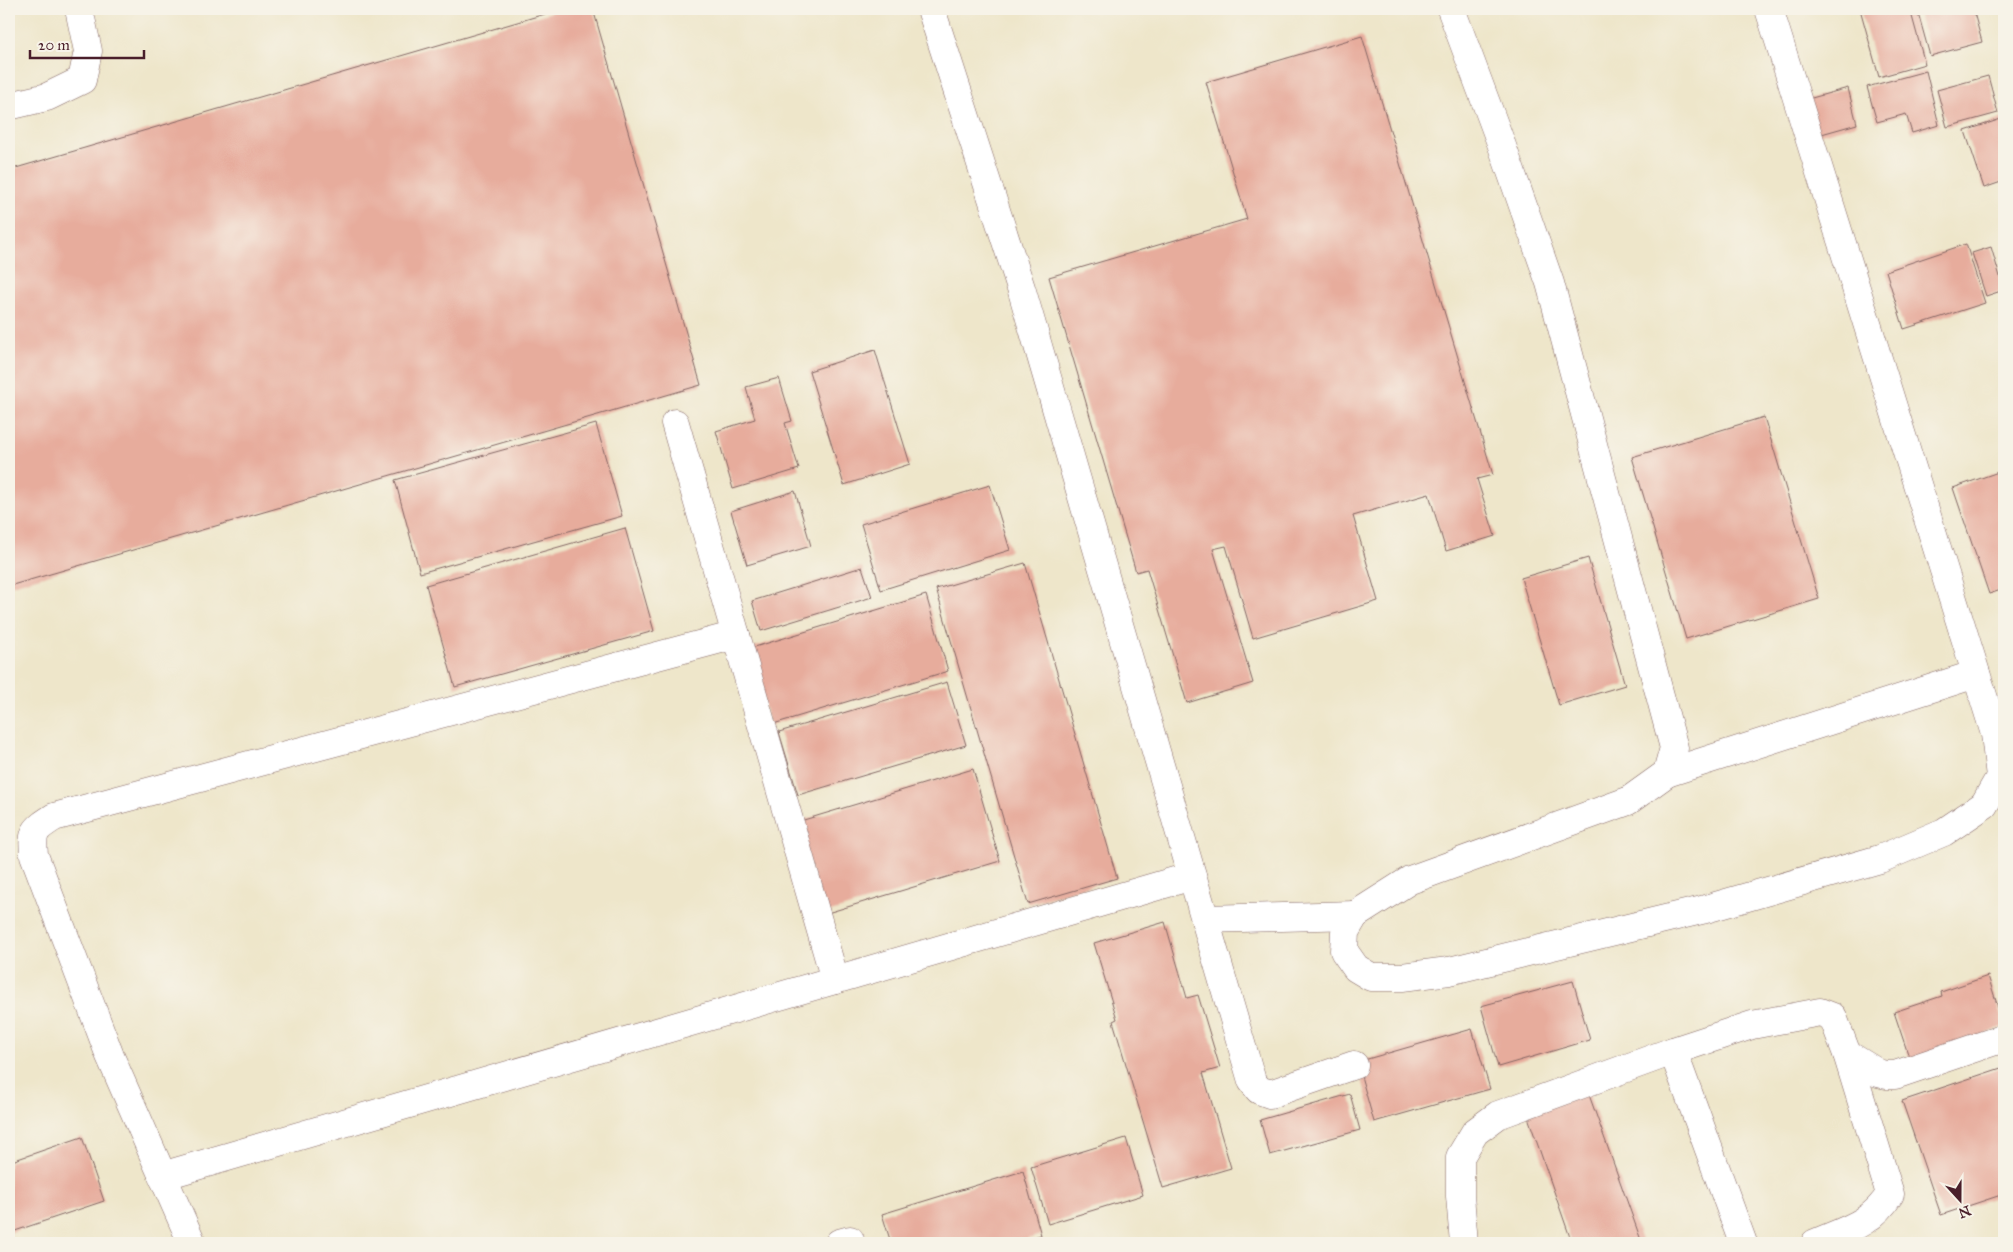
<svg xmlns="http://www.w3.org/2000/svg" width="2013" height="1252" font-family="'IM FELL Great Primer',serif">
  <style>
    .building { fill: #e7ac9c }
    .lines { fill: none; stroke-linecap: round; stroke-linejoin: round }
    .minor-casing { stroke: #836563; stroke-width: 29 }
    .minor { stroke: #fff; stroke-width: 28 }
  </style>
  <rect width="100%" height="100%" fill="#f7f3e8"/>
  <filter id="ink" filterUnits="userSpaceOnUse"><feTurbulence type="fractalNoise" baseFrequency=".02" numOctaves="2"/><feDisplacementMap in="SourceGraphic" scale="10" xChannelSelector="R" yChannelSelector="G"/><feConvolveMatrix kernelMatrix="1 2 1 2 8 2 1 2 1" color-interpolation-filters="sRGB"/></filter>
  <filter id="wash" filterUnits="userSpaceOnUse"><feTurbulence type="fractalNoise" baseFrequency=".0096" numOctaves="4" result="noise"/><feDisplacementMap in="SourceGraphic" scale="20" xChannelSelector="R" yChannelSelector="G"/><feGaussianBlur stdDeviation="1.12" result="paint"/><feColorMatrix in="noise" values="0 0 0 0 0 0 0 0 0 0 0 0 0 0 0 0 0 1.4 0 .05"/><feComposite in="paint" operator="in"/></filter>
  <g filter="url(#wash)">
    <rect width="100%" height="100%" fill="#eee6ca"/>
    <g id="blocks">
      <g class="building">
        <polygon points="562,9 593,9 701,385 9,586 9,170"/>
        <polygon points="1860,9 1910,9 1925,64 1879,77"/>
        <polygon points="1917,9 1973,9 1982,42 1930,56"/>
        <polygon points="1362,36 1493,475 1477,479 1495,536 1446,551 1429,494 1353,516 1378,601 1253,638 1226,546 1213,549 1253,683 1187,703 1147,569 1136,572 1049,277 1247,219 1206,82"/>
        <polygon points="1926,71 1939,125 1912,133 1906,114 1877,122 1867,87"/>
        <polygon points="1988,76 1998,113 1947,127 1937,90"/>
        <polygon points="1848,88 1857,124 1818,135 1808,99"/>
        <polygon points="2004,118 2004,181 1984,188 1965,131"/>
        <polygon points="1966,244 1985,303 1904,329 1886,271"/>
        <polygon points="1991,247 2004,290 1986,296 1972,253"/>
        <polygon points="875,350 910,464 844,485 809,371"/>
        <polygon points="779,378 792,421 785,423 799,469 733,489 716,431 755,419 746,387"/>
        <polygon points="1764,417 1819,599 1686,639 1632,457"/>
        <polygon points="596,424 622,516 420,573 395,480"/>
        <polygon points="2004,470 2004,589 1989,594 1953,488"/>
        <polygon points="990,485 1010,550 881,590 861,524"/>
        <polygon points="795,491 811,546 747,565 731,511"/>
        <polygon points="625,528 654,631 455,687 426,585"/>
        <polygon points="1588,558 1625,685 1559,705 1521,578"/>
        <polygon points="1025,563 1117,878 1028,904 936,589"/>
        <polygon points="862,567 872,597 761,631 752,601"/>
        <polygon points="926,595 948,671 770,725 748,649"/>
        <polygon points="947,682 966,745 798,795 779,732"/>
        <polygon points="973,769 1000,861 824,914 797,822"/>
        <polygon points="1165,922 1187,998 1198,995 1220,1068 1203,1073 1231,1168 1163,1188 1113,1021 1117,1019 1094,943"/>
        <polygon points="1988,976 2004,1026 1912,1066 1894,1012 1942,996 1941,992"/>
        <polygon points="1573,981 1590,1040 1498,1067 1481,1006"/>
        <polygon points="1472,1029 1490,1089 1374,1122 1357,1062"/>
        <polygon points="2004,1067 2004,1194 1941,1215 1902,1101"/>
        <polygon points="1588,1092 1642,1243 1572,1243 1527,1114"/>
        <polygon points="1350,1094 1360,1130 1270,1155 1260,1120"/>
        <polygon points="82,1137 104,1201 9,1233 9,1162"/>
        <polygon points="1126,1138 1143,1195 1048,1224 1031,1167"/>
        <polygon points="1023,1171 1041,1235 1014,1243 891,1243 882,1214"/>
      </g>
    </g>
  </g>
  <g filter="url(#ink)">
    <use href="#blocks" fill-opacity="0" stroke="#836563" stroke-width="1"/>
    <g class="lines">
      <defs>
        <g id="minor">
          <polyline points="931,9 1022,291 1252,1081 1259,1090 1270,1094 1354,1065"/>
          <polyline points="1451,9 1501,143 1550,283 1674,748 1667,773 1628,801 1410,880 1355,915 1345,932 1344,951 1356,968 1371,977 1402,977 1449,971 1702,910 1880,859 1944,832 1984,805 2000,777 1995,734 1769,9"/>
          <polyline points="9,106 47,97 82,80 88,51 79,9"/>
          <polyline points="675,423 835,980"/>
          <polyline points="1667,773 1976,674"/>
          <polyline points="1205,919 1355,915"/>
          <polyline points="1673,1051 1743,1243"/>
          <polyline points="162,1176 1192,876"/>
          <path d="M192,1243L110,1056L34,855C32,831 34,830 54,817L736,635"/>
          <polyline points="839,1243 850,1240"/>
          <polyline points="1464,1243 1460,1196 1460,1157 1475,1132 1498,1115 1673,1051 1752,1025 1820,1012 1833,1017 1847,1054 1878,1073 1886,1075 1895,1075 2004,1038"/>
          <path d="M1815,1243C1845,1230 1872,1224 1890,1194L1847,1054"/>
        </g>
      </defs>
      <use href="#minor" class="minor-casing"/>
      <use href="#minor" class="minor"/>
    </g>
  </g>
  <rect width="2013" height="1252" fill="none" stroke="#f7f3e8" stroke-width="30"/>
  <g transform="translate(1960 1200) rotate(159)" stroke="#f7f3e8" stroke-width="4" paint-order="stroke">
  <path d="M0-4L9 19L0 12L-9 19Z" fill="#4a1f2b"/>
  <text y="-8" font-size="14" font-weight="bold" text-anchor="middle" fill="#4a1f2b">N</text>
  </g>
  <path d="M30 50v8h114v-8" fill="none" stroke="#4a1f2b" stroke-width="2.5"/>
  <text x="38" y="50" font-size="15" fill="#4a1f2b" stroke="#f7f3e8" stroke-width="4" paint-order="stroke">20 m</text>
</svg>
